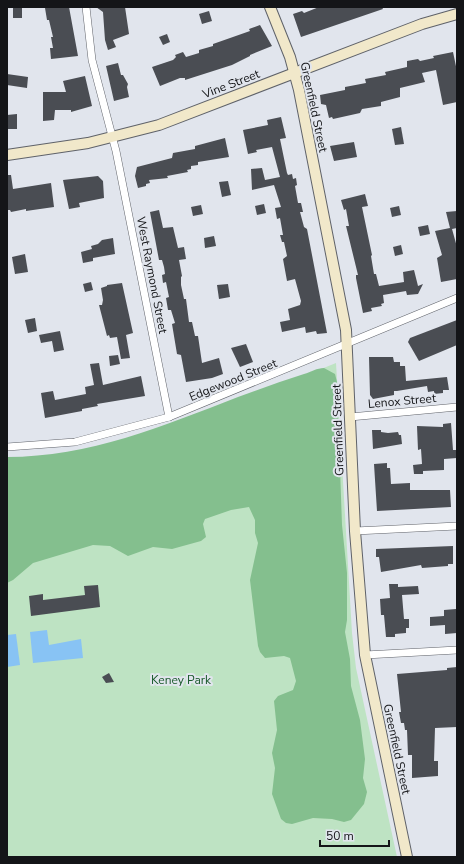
<svg xmlns="http://www.w3.org/2000/svg" width="464" height="864" font-family="'Nunito Sans',sans-serif">
  <style>
    .green { fill: #bee3c3 }
    .forest { fill: #84bf8e }
    .water { fill: #88c3f4 }
    .building { fill: #4a4d53 }
    .lines { fill: none; stroke-linecap: round; stroke-linejoin: round }
    .street-casing { stroke: #5f6269; stroke-width: 8 }
    .secondary-casing { stroke: #5f6269; stroke-width: 12 }
    .street { stroke: #fff; stroke-width: 7 }
    .secondary { stroke: #f1e8ca; stroke-width: 10 }
    .labels { text-anchor: middle; stroke-width: 4; stroke-linejoin: round; paint-order: stroke }
    .street-label { font-size: 12px; fill: #141518; stroke: #e1e5ed }
    .park-label { font-size: 12px; fill: #18582a; stroke: #e1e5ed }
  </style>
  <rect width="100%" height="100%" fill="#e1e5ed"/>
  <path class="green" d="M336,363L352,633L356,668L397,857H7V458C40,456 74,455 106,447C185,427 260,393 336,363Z"/>
  <path class="forest" d="M324,368L335,374L337,382L342,525L347,573V620L345,632L350,659L351,686L360,720L365,759L363,778L367,792L364,804L351,820L344,822L332,819L313,818L292,824L286,823L281,819L272,794L275,768L272,753L277,730L274,701L278,696L293,690L296,681L290,658L284,656L265,658L260,652L258,646L250,580L258,543L255,533V520L249,507L231,510L205,519L203,524L206,537L201,541L172,549L153,547L128,556L110,546L93,545L33,563L13,580L7,583V457C89,457 163,426 238,397C260,389 282,381 304,374C311,372 317,368 324,368Z"/>
  <g class="water">
    <polygon points="47,630 49,645 81,639 83,658 33,663 30,632"/>
    <polygon points="16,634 20,665 7,667 7,635"/>
  </g>
  <g class="building">
    <rect x="13" y="7" width="9" height="11"/>
    <polygon points="69,7 78,56 51,59 50,48 53,48 51,37 53,37 49,20 47,20 45,8"/>
    <polygon points="96,7 125,7 129,34 113,40 116,47 108,50 105,40 103,12"/>
    <polygon points="319,7 382,7 383,9 301,37 293,14 302,11 304,13"/>
    <polygon points="209,11 212,21 202,24 199,14"/>
    <polygon points="260,25 272,46 250,55 250,56 232,65 185,80 185,78 180,78 160,86 152,67 173,60 176,57 175,55 183,52 186,57 199,53 199,50 213,46 213,44 250,31 249,29"/>
    <polygon points="167,34 170,42 163,45 159,37"/>
    <polygon points="453,52 457,71 457,102 443,105 436,70 422,73 425,82 400,88 400,97 381,102 381,106 362,109 360,113 333,119 332,117 329,118 326,105 321,104 320,95 345,90 345,87 366,83 365,79 386,75 385,72 407,67 407,61 418,59 420,61 434,58 433,56"/>
    <polygon points="118,63 121,75 123,75 128,84 127,87 129,97 114,101 106,66"/>
    <polygon points="7,74 28,77 27,88 7,85"/>
    <polygon points="85,76 92,106 71,112 71,110 55,110 54,120 43,121 43,92 66,92 63,81"/>
    <polygon points="17,114 17,129 7,129 7,115"/>
    <polygon points="281,117 286,138 280,139 287,173 288,175 292,174 293,179 296,178 297,185 295,186 298,203 301,203 303,212 300,212 304,227 307,229 327,333 317,334 316,331 306,333 305,327 282,332 280,322 290,320 288,309 300,305 301,301 295,279 287,281 283,259 287,256 284,242 282,242 280,235 283,235 280,218 277,219 275,208 281,207 274,185 252,190 251,169 262,168 265,180 280,177 272,147 256,150 257,152 248,154 243,130 268,125 267,120"/>
    <polygon points="401,127 404,144 395,145 392,129"/>
    <polygon points="225,138 229,157 198,162 198,165 191,166 191,169 187,170 188,172 167,176 168,178 149,180 150,183 146,184 146,186 138,188 135,176 137,167 172,158 173,153 195,149 195,146"/>
    <polygon points="354,142 357,157 334,161 330,146"/>
    <polygon points="7,175 11,175 13,189 51,183 54,207 26,211 26,209 11,212 10,210 7,210"/>
    <polygon points="98,176 103,181 104,198 79,203 80,207 69,209 63,180"/>
    <polygon points="228,181 231,195 222,197 219,182"/>
    <polygon points="365,194 368,206 362,207 372,255 371,256 374,274 376,274 379,286 404,282 403,272 414,270 418,286 423,284 418,294 407,295 406,291 383,295 384,303 381,304 382,306 371,308 372,311 363,313 356,278 356,275 358,275 346,226 349,226 346,209 344,210 341,200"/>
    <polygon points="264,204 266,213 257,215 255,206"/>
    <polygon points="201,205 203,214 193,216 191,207"/>
    <polygon points="399,206 401,215 392,217 390,208"/>
    <polygon points="159,210 163,228 173,227 178,248 184,247 186,259 179,260 182,276 181,277 181,285 184,299 186,299 189,322 192,322 195,336 198,336 202,363 219,358 223,374 212,378 186,382 181,355 177,354 172,324 175,323 171,310 168,310 166,298 169,297 166,282 163,283 162,275 165,274 164,267 162,260 159,260 150,212"/>
    <polygon points="457,211 457,228 452,229 457,247 457,279 441,282 437,258 442,255 435,231 450,228 446,212"/>
    <polygon points="428,225 430,234 420,236 418,227"/>
    <polygon points="214,236 216,246 205,248 204,238"/>
    <polygon points="113,238 115,254 93,258 93,261 83,263 81,252 92,249 91,246 98,244 102,240"/>
    <polygon points="401,245 403,254 395,256 393,247"/>
    <polygon points="25,254 28,272 15,274 12,257"/>
    <polygon points="91,282 93,290 85,292 83,284"/>
    <polygon points="122,283 133,333 126,335 130,358 121,359 117,337 110,338 109,335 107,336 99,305 102,305 103,300 101,288 107,286 107,285"/>
    <polygon points="228,284 230,297 219,299 217,285"/>
    <polygon points="35,318 37,331 28,333 25,320"/>
    <polygon points="457,320 457,345 419,361 408,342 410,338"/>
    <polygon points="60,331 64,350 54,352 52,341 41,343 39,335"/>
    <polygon points="246,344 253,362 240,367 231,348"/>
    <polygon points="118,355 120,364 110,366 109,356"/>
    <polygon points="369,357 393,357 394,362 400,362 400,366 405,366 406,381 447,377 449,390 443,390 443,393 434,394 434,391 428,392 427,386 397,391 394,391 394,395 373,399 370,395"/>
    <polygon points="99,363 103,385 141,376 145,396 97,404 98,406 82,409 82,411 45,418 41,393 53,391 55,400 86,394 85,387 94,385 90,364"/>
    <polygon points="451,423 453,450 457,450 457,458 444,459 444,470 423,471 423,474 414,474 413,465 422,464 421,449 418,450 417,426 443,427 443,424"/>
    <polygon points="372,430 381,430 381,432 388,433 398,432 399,435 401,435 402,444 373,449"/>
    <polygon points="387,463 387,468 390,468 391,484 410,483 410,490 450,490 451,507 377,511 374,464"/>
    <polygon points="453,546 453,564 448,564 448,566 422,568 421,565 381,572 379,557 376,557 376,549"/>
    <polygon points="389,584 398,584 398,587 418,586 419,594 402,595 404,619 409,619 409,628 406,628 406,633 395,634 395,637 386,637 384,615 381,615 380,599 390,598"/>
    <polygon points="98,585 100,607 31,616 29,596 43,594 43,600 85,595 84,586"/>
    <polygon points="456,609 457,633 445,634 445,625 430,626 430,617 444,616 444,610"/>
    <polygon points="457,667 457,727 435,728 434,761 438,761 438,776 412,778 412,755 408,755 407,730 405,730 404,723 401,723 399,712 401,712 397,674 447,670 447,668"/>
    <polygon points="109,673 114,682 106,683 102,677"/>
  </g>
  <g class="lines">
    <defs>
      <g id="street">
        <polyline points="86,7 92,60 116,151 169,417"/>
        <polyline points="350,417 457,407"/>
        <polyline points="7,447 75,442 169,417 457,298"/>
        <polyline points="355,531 457,526"/>
        <polyline points="365,655 457,650"/>
      </g>
      <g id="secondary">
        <polyline points="270,7 290,57 299,90 346,330 355,531 365,655 407,857"/>
        <polyline points="7,155 88,143 159,125 422,24 457,14"/>
      </g>
    </defs>
    <use href="#street" class="street-casing"/>
    <use href="#secondary" class="secondary-casing"/>
    <use href="#street" class="street"/>
    <use href="#secondary" class="secondary"/>
  </g>
  <g class="labels">
    <g class="street-label">
      <text transform="translate(231 84) rotate(-21)" y="4">Vine Street</text>
      <text transform="translate(314 107) rotate(78)" y="4">Greenfield Street</text>
      <text transform="translate(152 275) rotate(79)" y="4">West Raymond Street</text>
      <text transform="translate(233 380) rotate(-22)" y="4">Edgewood Street</text>
      <text transform="translate(402 401) rotate(-5)" y="4">Lenox Street</text>
      <text transform="translate(338 430) rotate(-92)" y="4">Greenfield Street</text>
      <text transform="translate(397 749) rotate(78)" y="4">Greenfield Street</text>
    </g>
    <g class="park-label">
      <text x="181" y="684">Keney Park</text>
    </g>
  </g>
  <rect width="464" height="864" fill="none" stroke="#141518" stroke-width="16"/>
  <path d="M320 840v6h69v-6" fill="none" stroke="#141518" stroke-width="2"/>
  <text x="326" y="840" font-size="12" fill="#141518" stroke="#e1e5ed" stroke-width="3" paint-order="stroke">50 m</text>
</svg>
